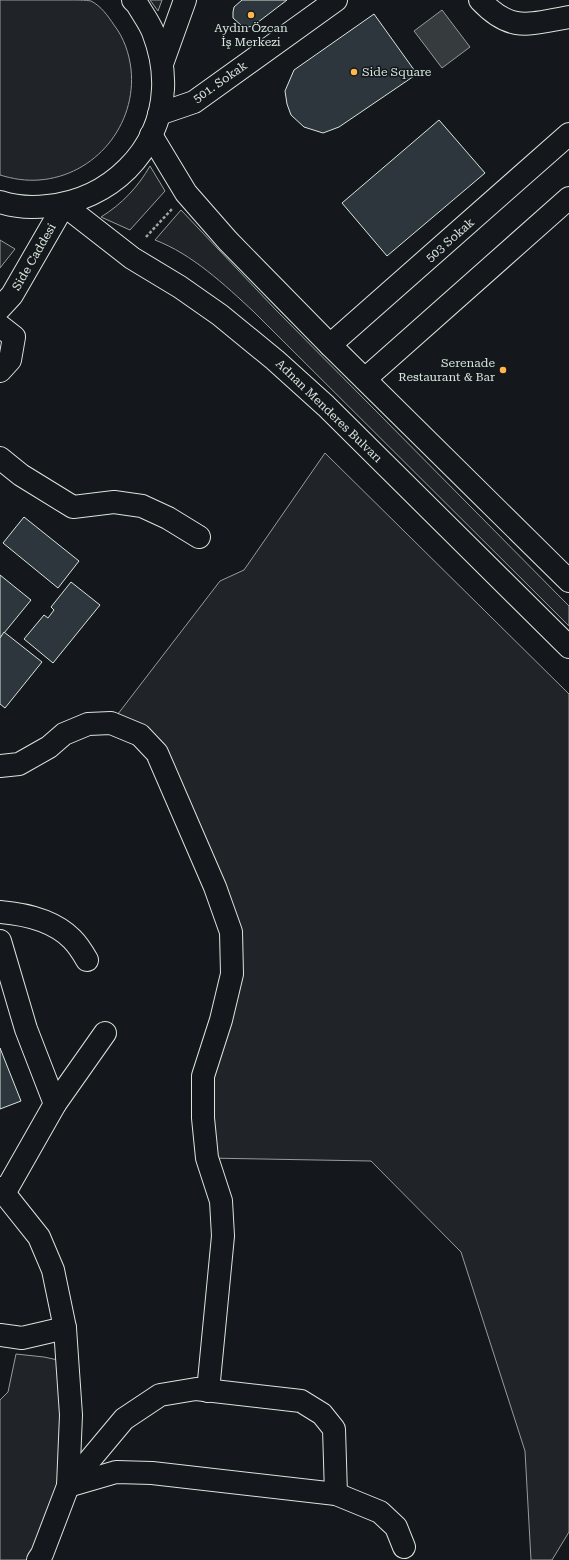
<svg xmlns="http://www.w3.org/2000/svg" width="569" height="1560" font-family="'Roboto Serif',serif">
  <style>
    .green { fill: #202428; stroke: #939e99 }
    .water { fill: #363b3e; stroke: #939e99 }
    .building { fill: #2c363c; stroke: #d8e6dc }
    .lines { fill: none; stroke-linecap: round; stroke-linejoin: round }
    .minor-casing { stroke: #d8e6dc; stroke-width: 24 }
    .major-casing { stroke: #d8e6dc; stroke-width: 24 }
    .path { stroke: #9da8a2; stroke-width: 2.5; stroke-dasharray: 3 2; stroke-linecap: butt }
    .minor { stroke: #14181c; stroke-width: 22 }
    .major { stroke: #14181c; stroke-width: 22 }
    .poi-dot { fill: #ffb74d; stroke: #14181c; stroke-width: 1.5 }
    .labels { text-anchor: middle; stroke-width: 3; stroke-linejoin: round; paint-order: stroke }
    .poi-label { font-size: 12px; fill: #d8e6dc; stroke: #14181c }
    .street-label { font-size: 12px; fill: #d8e6dc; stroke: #14181c }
  </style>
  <rect width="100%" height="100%" fill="#14181c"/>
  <g class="green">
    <path d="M0,0C23,0 47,0 70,0C76,0 86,0 91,1C101,6 108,16 114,25C124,38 129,53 131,69C137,125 95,176 39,180C26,181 13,179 0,175Z"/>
    <polygon points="150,0 162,0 158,11"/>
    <path d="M150,166L165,191L130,230L101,217C122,204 138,187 150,166Z"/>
    <path d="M181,210L276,310L569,606V626L254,312C225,285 192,254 155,240Z"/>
    <polygon points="0,240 15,249 0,268"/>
    <polygon points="325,453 569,694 569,1532 552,1560 531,1560 525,1451 461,1252 371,1161 207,1158 203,1118 231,932 157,753 111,723 220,581 244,570"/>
    <polygon points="16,1354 44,1357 67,1362 68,1486 38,1560 0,1560 0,1400 8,1392"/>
  </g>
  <polygon class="water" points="442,10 470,47 442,68 414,31"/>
  <g class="building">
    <polygon points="242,0 287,0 253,26 248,27 242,26 233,18 233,12 234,7"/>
    <polygon points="374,14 417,74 339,127 323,133 304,127 291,115 287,104 285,91 294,70"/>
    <polygon points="439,120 485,173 387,256 342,203"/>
    <polygon points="24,517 79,561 58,588 3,543"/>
    <polygon points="0,575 31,600 0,638"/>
    <polygon points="71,582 100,605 53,663 24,639 44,615 48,618 54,610 51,607"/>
    <polygon points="4,632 42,662 5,708 0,704 0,638"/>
    <polygon points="0,1048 21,1101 0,1109"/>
  </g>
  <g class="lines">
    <defs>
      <g id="minor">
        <path d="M480,0C511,33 528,24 569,17"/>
        <polyline points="159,114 194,102 336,0"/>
        <polyline points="0,326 14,337 10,360 0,371"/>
        <polyline points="330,345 569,134"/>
        <polyline points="365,379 569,198"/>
        <polyline points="0,458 21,475 73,507 114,502 142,506 168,518 199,537"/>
        <polyline points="0,766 19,764 49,747 64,734 88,724 111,723 140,735 157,753 215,887 231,932 232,974 221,1020 203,1076 203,1118 207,1158 221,1201 223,1236 208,1391"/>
        <path d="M0,912C25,914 54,921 72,939C78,945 83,953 87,960"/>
        <polyline points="0,941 26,1029 55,1104 5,1192 0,1193"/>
        <polyline points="55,1104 105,1033"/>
        <polyline points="0,1188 39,1237 53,1270 65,1328 71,1415 68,1486 42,1554 38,1560"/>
        <polyline points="0,1335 22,1338 65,1328"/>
        <polyline points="68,1486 124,1419 160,1395 196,1389 301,1401 322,1414 334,1429 336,1494"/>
        <polyline points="68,1486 116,1472 152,1473 336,1494 380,1512 396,1527 404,1547"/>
      </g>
      <g id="major">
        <polyline points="162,64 185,0"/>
        <polyline points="151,135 186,193 228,241 330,345 569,581"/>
        <path d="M0,202C15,207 32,208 48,206C109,200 160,152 163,89C164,70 160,50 153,32C149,22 142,13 137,4L133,0"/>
        <polyline points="0,308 12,295 64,205 132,258 180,287 220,315 275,360 326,406 569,647"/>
      </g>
    </defs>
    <use href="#minor" class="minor-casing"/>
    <use href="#major" class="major-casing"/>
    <polyline class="path" points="146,237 172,209"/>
    <use href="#minor" class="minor"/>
    <use href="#major" class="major"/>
  </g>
  <g class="poi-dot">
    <circle cx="251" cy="15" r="4"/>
    <circle cx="354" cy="72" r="4"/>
    <circle cx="503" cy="370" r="4"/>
  </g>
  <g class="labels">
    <g class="poi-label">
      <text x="251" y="32">Aydın Özcan<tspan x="251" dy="14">İş Merkezi</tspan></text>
      <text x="362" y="76" text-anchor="start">Side Square</text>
      <text x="495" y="367" text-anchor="end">Serenade<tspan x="495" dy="14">Restaurant &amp; Bar</tspan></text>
    </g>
    <g class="street-label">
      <text transform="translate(220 82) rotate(-35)" y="4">501. Sokak</text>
      <text transform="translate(450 240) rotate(-41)" y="4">503 Sokak</text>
      <text transform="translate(34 257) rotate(-60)" y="4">Side Caddesi</text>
      <text transform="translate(329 411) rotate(44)" y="4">Adnan Menderes Bulvarı</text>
    </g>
  </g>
</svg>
